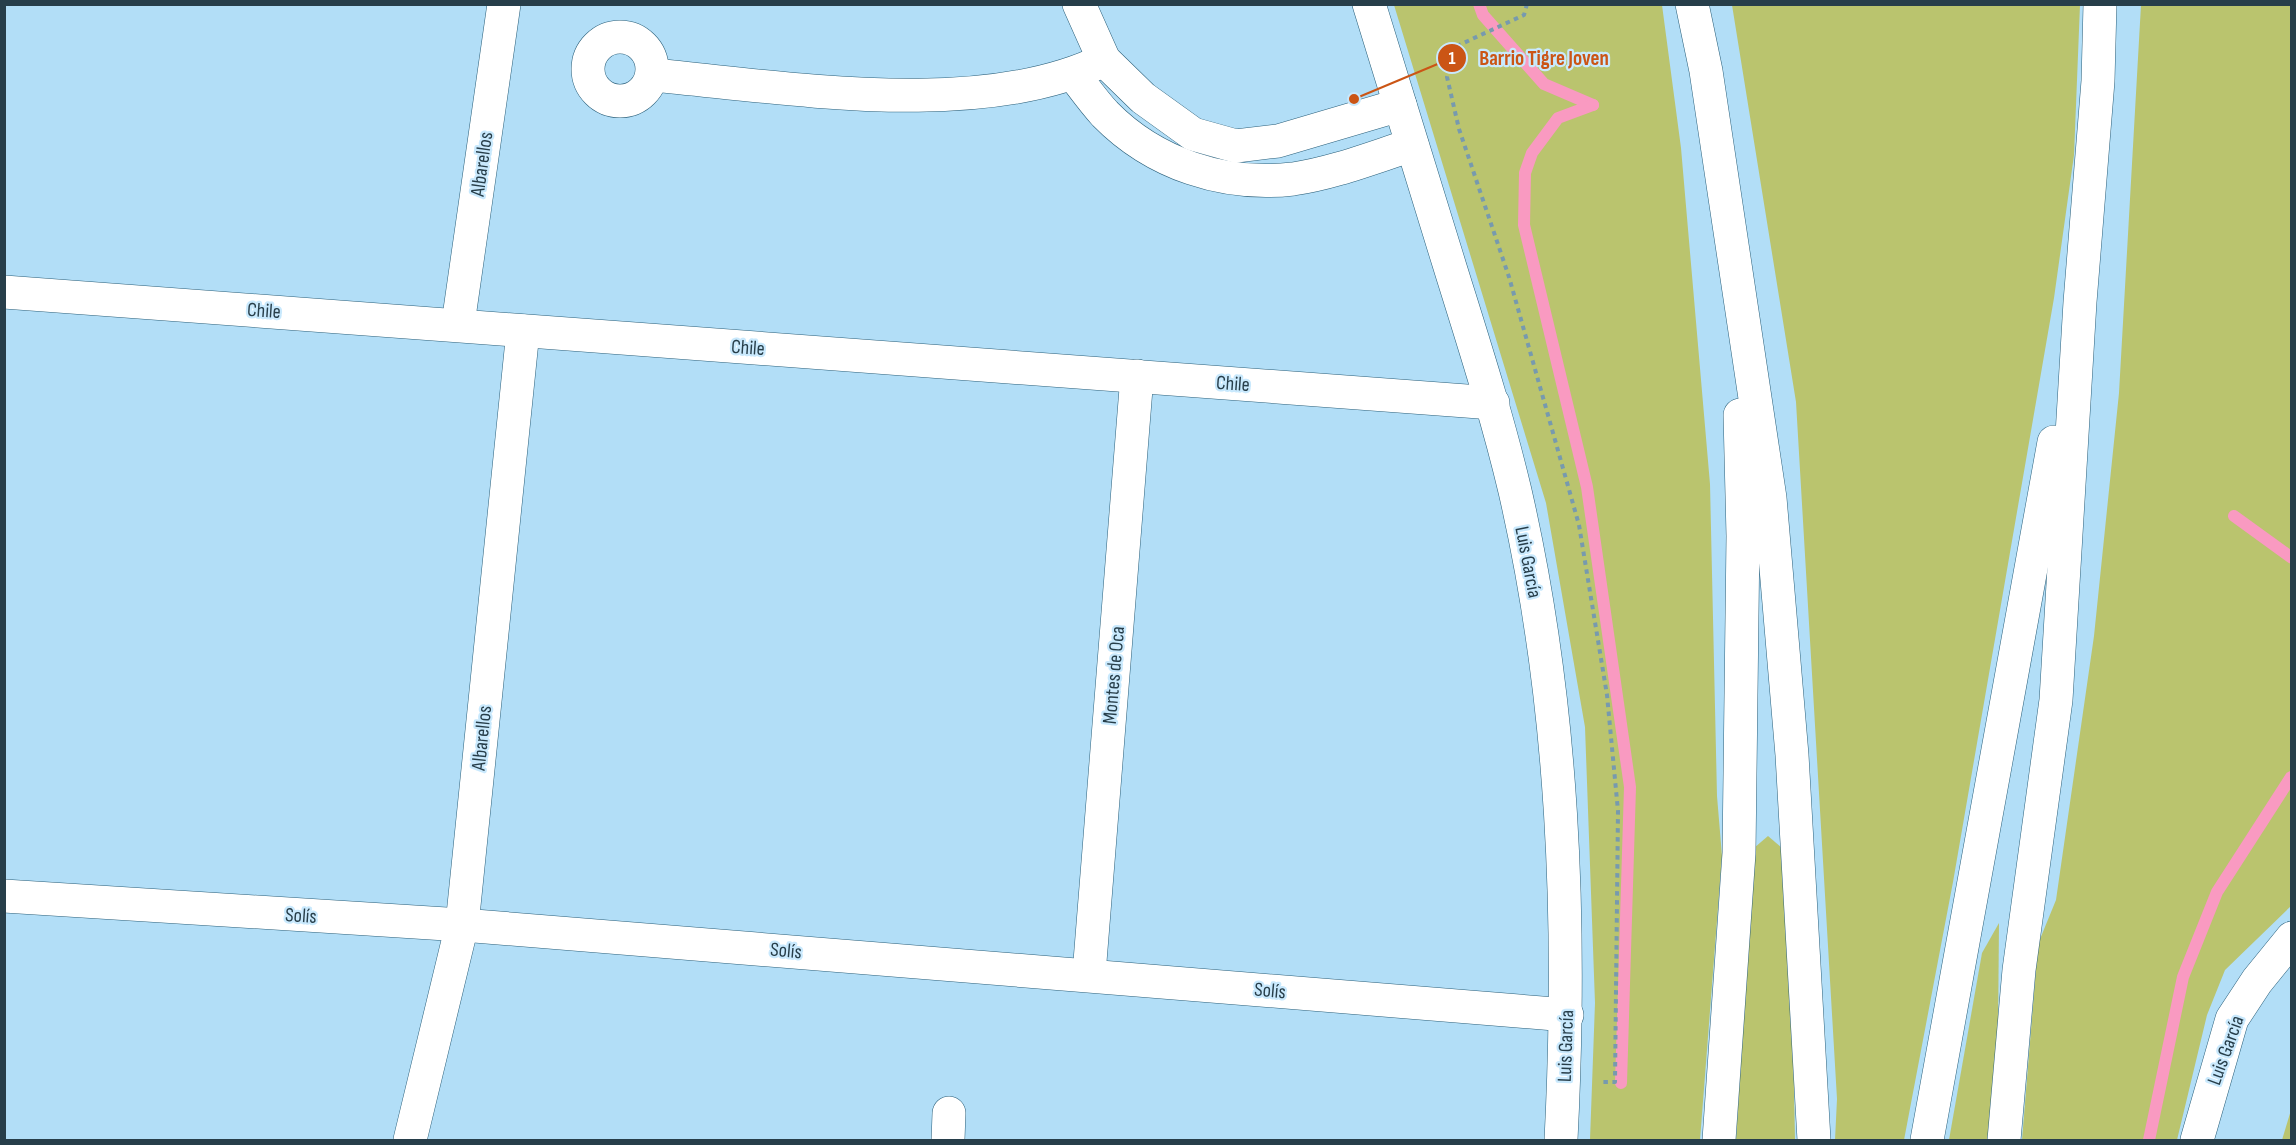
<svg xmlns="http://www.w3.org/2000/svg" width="2296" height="1145" font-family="'Sofia Sans Condensed',sans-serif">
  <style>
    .green { fill: #bac46e }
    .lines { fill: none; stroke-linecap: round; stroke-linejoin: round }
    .stream { stroke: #f99ac1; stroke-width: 12 }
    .minor-casing { stroke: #2b607b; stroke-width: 34 }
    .highway-casing { stroke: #2b607b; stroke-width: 34 }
    .path { stroke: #779aae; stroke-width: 4; stroke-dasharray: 4.5 4.5; stroke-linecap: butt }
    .minor { stroke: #fff; stroke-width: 33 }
    .highway { stroke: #fff; stroke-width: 33 }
    .labels { text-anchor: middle; stroke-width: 4.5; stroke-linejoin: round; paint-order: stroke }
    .street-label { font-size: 20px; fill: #273e4a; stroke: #c9e9fd }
    .leader { fill: none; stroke: #cb5515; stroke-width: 2 }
    .callout-dot { fill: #cb5515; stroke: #c9e9fd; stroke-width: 2 }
    .mark-label { font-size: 18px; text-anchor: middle; font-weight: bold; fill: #fff }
    .callout-label { font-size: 21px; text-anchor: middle; font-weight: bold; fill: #cb5515; stroke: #c9e9fd; stroke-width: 4.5; stroke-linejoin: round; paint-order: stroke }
  </style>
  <rect width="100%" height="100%" fill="#b2def7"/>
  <g class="green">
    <polygon points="1394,5 1662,5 1681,148 1710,484 1717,796 1722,856 1700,1140 1590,1140 1595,1003 1585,727 1546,503"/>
    <polygon points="1732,5 2080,5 2074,155 2054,298 1953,882 1904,1140 1835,1140 1837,1099 1796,402"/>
    <polygon points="2141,5 2291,5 2291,906 2225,970 2207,1015 2177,1140 2022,1140 2038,944 2056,900 2094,636 2119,393"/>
    <polygon points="1768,836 1782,848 1793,1038 1795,1140 1736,1140 1754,848"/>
    <polygon points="1999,923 1998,1033 1991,1140 1949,1140 1982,953"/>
    <polygon points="2291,1110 2291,1140 2282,1140"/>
  </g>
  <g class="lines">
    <g class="stream">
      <polyline points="1479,4 1483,15 1544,84 1593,105"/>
      <polyline points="1593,105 1558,118 1532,153 1525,173 1524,225 1587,487 1630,787 1621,1083"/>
      <polyline points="2234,516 2292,558"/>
      <polyline points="2149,1140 2183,977 2217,892 2291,777"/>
    </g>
    <defs>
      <g id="minor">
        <polyline points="1079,4 1104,60 1143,98 1193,134 1236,146 1278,141 1400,105"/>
        <path d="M1369,4C1396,92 1423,179 1450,267C1473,341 1497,415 1515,491C1564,704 1572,923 1561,1140"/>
        <circle cx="620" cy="69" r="32"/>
        <path d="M652,75C786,87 980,121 1104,60"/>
        <path d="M1074,75C1084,88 1094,102 1105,114C1154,164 1224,187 1293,179C1334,173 1374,157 1412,145"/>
        <polyline points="4,292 1493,403"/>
        <polyline points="458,324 504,4"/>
        <polyline points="4,896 462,925 1567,1015"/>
        <polyline points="1089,974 1137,376"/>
        <polyline points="410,1140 462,925 523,331"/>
        <polyline points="948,1140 949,1113"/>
        <polyline points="2197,1140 2232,1019 2257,981 2292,938"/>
      </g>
      <g id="highway">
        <polyline points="1692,4 1706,71 1770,498 1792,755 1814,1140"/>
        <polyline points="1719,1140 1739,853 1743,536 1740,415"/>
        <polyline points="1927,1140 2054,442"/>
        <polyline points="2004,1140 2019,970 2056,700 2080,302 2098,81 2100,4"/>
      </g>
    </defs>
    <use href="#minor" class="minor-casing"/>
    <use href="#highway" class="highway-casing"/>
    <polyline class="path" points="1527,4 1524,15 1457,46 1447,77 1459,129 1509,277 1579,525 1607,695 1618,811 1615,1082 1599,1082"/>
    <use href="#minor" class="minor"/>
    <use href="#highway" class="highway"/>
  </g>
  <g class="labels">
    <g class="street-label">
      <text transform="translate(481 164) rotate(-82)" y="7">Albarellos</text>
      <text transform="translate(264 310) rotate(4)" y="7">Chile</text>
      <text transform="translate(748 347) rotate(4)" y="7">Chile</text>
      <text transform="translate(1233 383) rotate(4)" y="7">Chile</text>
      <text transform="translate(1529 562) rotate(79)" y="7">Luis García</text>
      <text transform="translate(1113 675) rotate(-85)" y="7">Montes de Oca</text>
      <text transform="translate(481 738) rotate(-84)" y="7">Albarellos</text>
      <text transform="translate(301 915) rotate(4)" y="7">Solís</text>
      <text transform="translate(786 950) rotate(5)" y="7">Solís</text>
      <text transform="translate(1270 990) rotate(5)" y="7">Solís</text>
      <text transform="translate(1565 1046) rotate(-88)" y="7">Luis García</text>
      <text transform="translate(2225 1050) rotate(-70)" y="7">Luis García</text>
    </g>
  </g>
  <path class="leader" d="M1354 99L1452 58"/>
  <g class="callout-dot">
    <circle cx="1354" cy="99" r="6"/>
    <circle cx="1452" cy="58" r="15"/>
  </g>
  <g class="mark-label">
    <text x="1452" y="64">1</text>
  </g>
  <g class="callout-label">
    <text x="1544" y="65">Barrio Tigre Joven</text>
  </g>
  <rect width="2296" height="1145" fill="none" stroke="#273e4a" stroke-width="12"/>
</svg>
